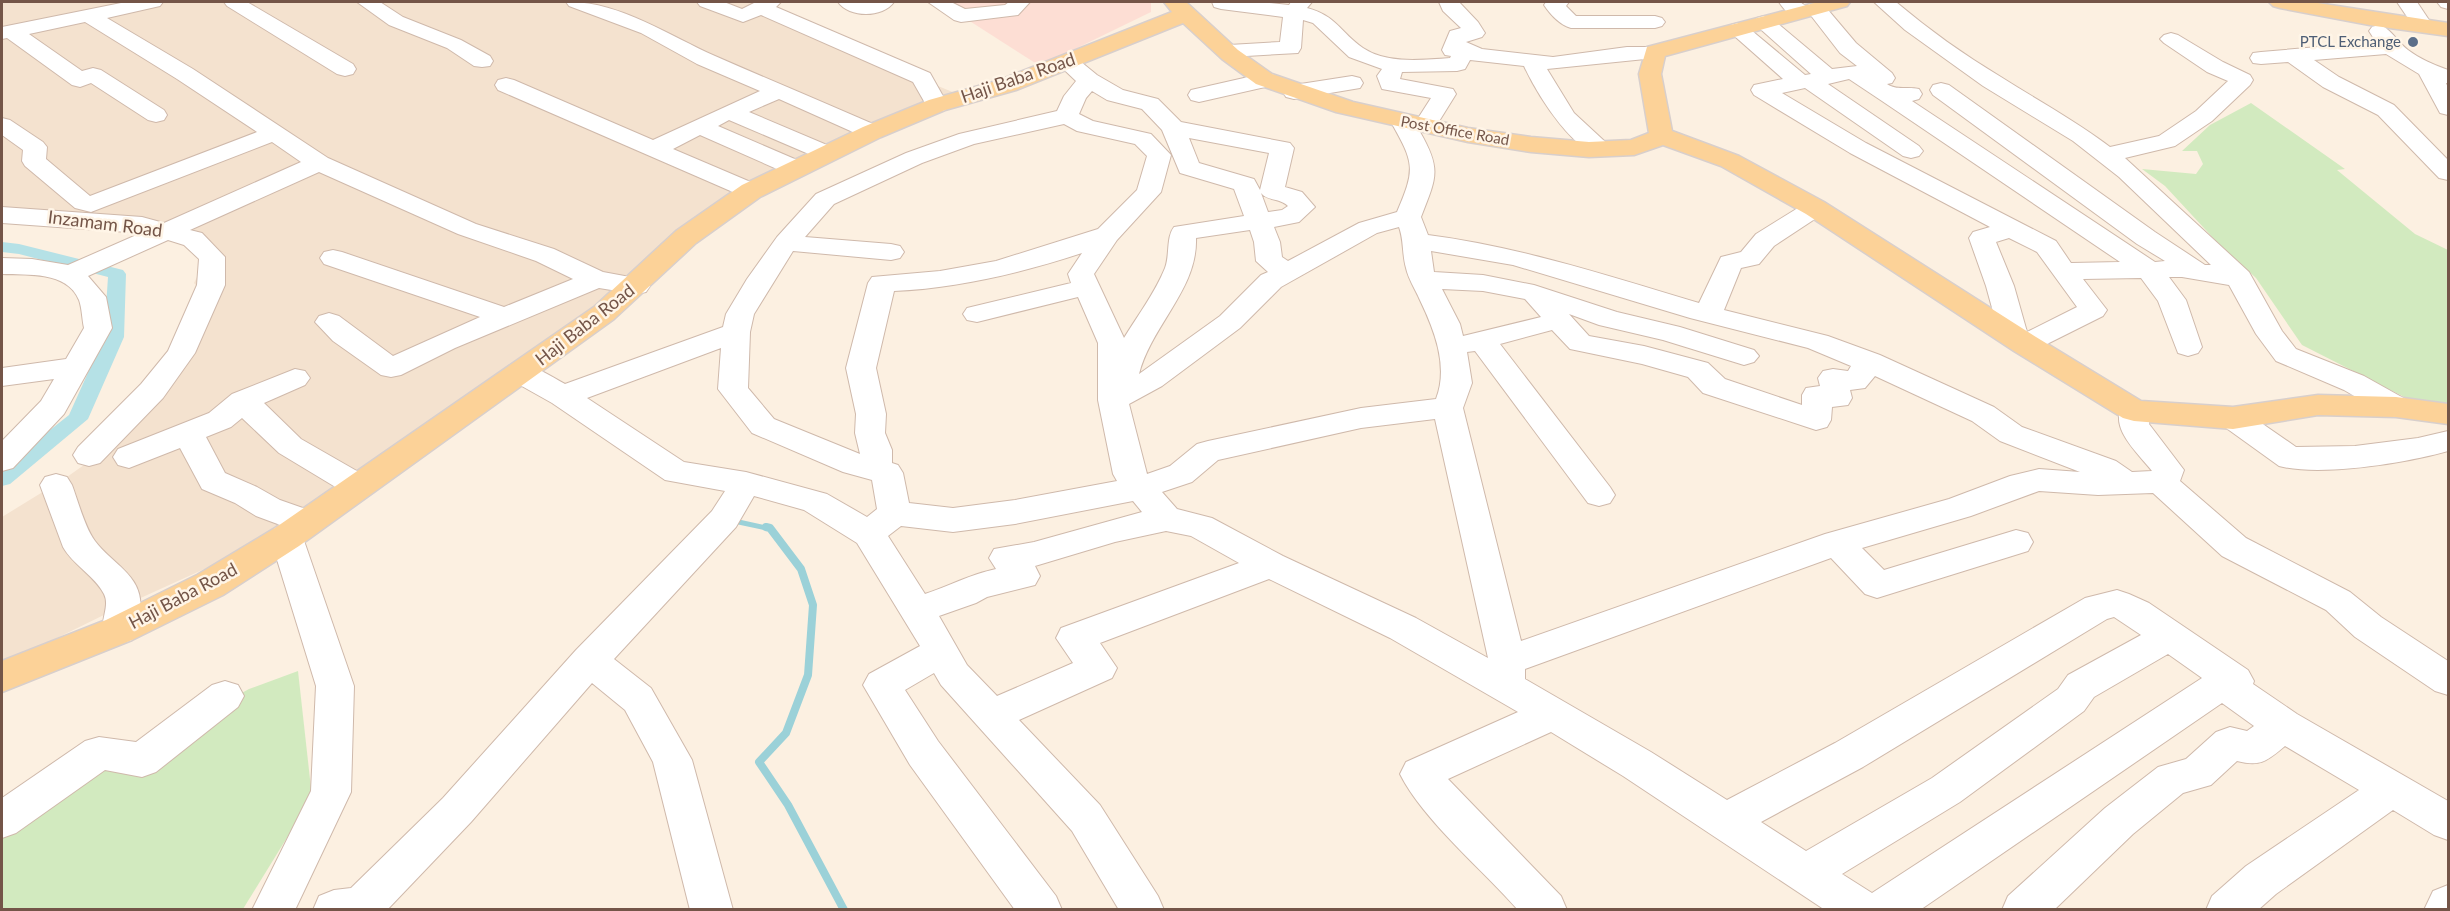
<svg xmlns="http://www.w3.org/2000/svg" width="2450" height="911" font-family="Lato,sans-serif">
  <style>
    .residential { fill: #f4e2cf }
    .commercial { fill: #fdded4 }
    .green { fill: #d2eabf }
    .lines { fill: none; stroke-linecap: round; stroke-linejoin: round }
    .stream-far1 { stroke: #9bd1d8; stroke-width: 5 }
    .stream { stroke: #9bd1d8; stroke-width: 8 }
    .canal { fill: #b5e1e6; fill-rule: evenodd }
    .minor-casing { stroke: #cfb9ab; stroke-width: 2 }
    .major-casing { stroke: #d8cfcc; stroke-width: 3 }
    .minor { fill: #fff; fill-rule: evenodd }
    .major { fill: #fcd298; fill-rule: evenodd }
    .service-dot { fill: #5c6f8a; stroke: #fff5e7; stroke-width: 2 }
    .labels { text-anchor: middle; stroke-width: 5; stroke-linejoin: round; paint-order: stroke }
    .far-service-label { font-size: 15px; fill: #4e5e75; stroke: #fff5e7; text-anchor: end }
    .far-street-label { font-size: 15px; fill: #745548; stroke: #fff5e7 }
    .street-label { font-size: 18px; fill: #745548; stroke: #fff5e7 }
  </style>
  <rect width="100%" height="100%" fill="#fcf0e1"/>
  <polygon class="residential" points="2,2 749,2 836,44 955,93 792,164 641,282 257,545 112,611 2,665 2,517 67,477 115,443 174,380 202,292 194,283 204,263 185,246 120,224 2,221"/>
  <polygon class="commercial" points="940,2 1151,2 1151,12 1040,66"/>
  <g class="green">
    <polygon points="2251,103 2345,169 2337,170 2415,234 2448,250 2448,406 2420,405 2302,345 2256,278 2216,241 2165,186 2142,169 2196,174 2203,164 2197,151 2182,151 2210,125"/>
    <polygon points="298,671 312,797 243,909 2,910 2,832 38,804 249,689"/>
  </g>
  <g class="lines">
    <polyline class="stream-far1" points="734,521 771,529"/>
    <polyline class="stream" points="766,527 770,528 801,569 813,605 808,675 786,733 759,762 788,805 844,910"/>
    <polygon class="canal" points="2,242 19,244 123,270 126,274 124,337 88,419 10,484 2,486 2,468 69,415 104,337 108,277 19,254 2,252"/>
    <defs>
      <g id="minor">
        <path d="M126,2H163L160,6L107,18L193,69L328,158L476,224L554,249L603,272L646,280L650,286L646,292L636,294L599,288L455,348L401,375L391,377L381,375L333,341L315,322L319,316L329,313L339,316L393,356L480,317L324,264L320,258L324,252L333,250L342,252L504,307L573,279L536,261L458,234L319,172L190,230L202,233L225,257V285L195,353L163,398L100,463L89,466L78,463L73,455L78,447L141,384L168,351L197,285L199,259L184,245L168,240L88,276L106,297L112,328L64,414L13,468L2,471V441L41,401L54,379L2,386V368L66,359L84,328C82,319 82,308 79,300C67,271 27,275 2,274V258L32,259L68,265L141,233L2,223V207L142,217L164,223L301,162L272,142L91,212L75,208L25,166L22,161L23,150L2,135V118L10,120L43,142L47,147L46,159L90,196L257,132L177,79L85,22L29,34L82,71L93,68L101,70L164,110L167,115L164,120L156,122L148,120L91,83L80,87L72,85L7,38L2,39V27Z"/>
        <polygon points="224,2 247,2 353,64 356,69 353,74 345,76 337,74 227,6"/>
        <polygon points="357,2 380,2 403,17 461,40 490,56 493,61 490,66 482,67 474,66 447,48 389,25"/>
        <path d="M566,2C617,0 670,36 715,56C770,80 825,103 880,127L884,132L880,137L872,139L864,137L779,99L749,112L834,148L838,153L834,158L826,160L818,158L729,120L718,126L804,163L807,168L804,173L795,175L786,173L700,135L673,149L760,186L763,191L760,196L751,198L742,196L498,90L495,85L498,80L506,78L514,80L653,140L760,91L697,64L641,33L569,6Z"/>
        <polygon points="697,2 724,2 742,9 756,2 781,2 776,7 930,73 948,105 945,110 937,112 929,110 913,82 761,15 743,22 700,6"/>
        <path d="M838,2H894C883,18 849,18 838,2Z"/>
        <polygon points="928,2 951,2 965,9 1005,5 1009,2 1030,2 1018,15 961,22 954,20"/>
        <path d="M1212,2H1260L1289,5L1291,2H1312L1307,8C1337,16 1340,32 1363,48C1387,64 1422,60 1450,58L1451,56L1445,55L1442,50L1450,31L1461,28L1443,11L1439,2H1459L1478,22L1485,33L1482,37L1466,42L1482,49L1553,57L1627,47H1663L1666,52L1663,57L1655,58L1547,69L1574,113L1614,150L1610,155C1578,163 1536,92 1524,66L1470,60L1465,69L1457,71L1402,72L1400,79L1453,89L1456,94L1433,131L1420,132C1442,170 1436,178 1421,217L1428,235C1521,247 1608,276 1699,303L1721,257L1741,252L1756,234L1806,203L1815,200L1824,203L1828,208L1824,213L1774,246L1759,264L1741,268L1724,310L1828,336L1880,355L1994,407L2022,427L2116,461L2132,472L2152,471C2138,453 2108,428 2123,404L2134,401L2145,404L2149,411V424L2184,470L2180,481L2246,538L2350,592L2381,617L2448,661V695L2435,691L2355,637L2326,610L2222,556L2153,493L2098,495L2039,491L1971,516L1862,548L1884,570L2016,530L2028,533L2033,542L2028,551L1877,598L1865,594L1831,558L1525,669V679L1651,752L1727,800L1835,743L2085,598L2117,590L2129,594L2149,603L2248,670L2254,681L2253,684L2297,714L2448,801V840L2434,835L2393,810L2276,894L2258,910H2206L2212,896L2246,866L2359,790L2285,746C2267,761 2261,767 2237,761L2211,785L2183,793L2133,834L2054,910H2002L2008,896L2105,808L2158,767L2186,759L2216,732L2230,727L2247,731L2254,726L2222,703L1920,910H1825L1623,776L1551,732L1448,779L1561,896L1567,910H1518C1483,870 1423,820 1400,774L1406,762L1518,712L1390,638L1269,579L1100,643L1117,668L1112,678L1019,720L1100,805L1158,896L1164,910H1119L1072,831L941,685L934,673L905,690L938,741L1056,896L1062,910H1015L910,765L863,685L869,674L920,646L857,543L804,510L754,496L736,527L614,659L651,688L692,760L733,910H690L653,762L625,710L592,683L471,822L387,910H313L319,896L334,890L351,888L443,798L576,650L712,511L725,491L665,480L552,403L511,380L506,373L511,366C531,361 548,375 565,384L723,327L726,314L747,279L777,237L816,194L906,153L959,134L1057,111L1064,96L1076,81L1056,62L1059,57L1067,56L1075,57L1097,75L1123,90L1158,99L1181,122L1290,143L1294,148L1285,187L1302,192L1315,207L1299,222L1274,227L1280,242L1282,257L1288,261L1359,223L1397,212C1416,168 1414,163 1391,122L1395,117L1403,115L1411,117L1415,123L1431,98L1382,89L1377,76L1382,69L1349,57L1313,23L1303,20L1301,48L1298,53L1229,57L1221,56L1218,51L1221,46L1229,45L1280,42L1283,17L1221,9L1214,7ZM1092,91L1107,100L1142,109L1162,130L1180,173L1234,189L1244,216L1174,227C1166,237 1170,255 1165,268C1155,293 1138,315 1124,338L1094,274L1117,240L1161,192L1171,155L1151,134L1093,121L1079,114L1086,98ZM1064,124L1077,131L1135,144L1147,156L1137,190L1098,229L996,261L940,271L872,277L868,283L846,368L856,414L855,433L860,454L774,419L748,388L750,332L754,314L793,251L891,260L900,258L904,252L900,246L891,244L805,237L834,204L922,163L974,144ZM1189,138L1269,153L1260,190L1254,179L1199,163ZM1261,193C1267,201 1280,198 1288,206L1282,210L1268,212ZM1399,227C1404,241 1402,254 1406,268C1408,278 1415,289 1419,298C1434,329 1449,366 1436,399L1361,408L1208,441L1197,444L1170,466L1147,474L1129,404L1162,386L1240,328L1281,287L1377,233ZM1250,230L1254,242L1256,261L1268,272L1261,275L1220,316L1139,374C1151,326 1198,289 1196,238ZM1431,251L1513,265L1690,318L1808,348L1851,366L1848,371L1833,369L1823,371L1818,378L1820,386L1806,388L1802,395V405L1725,379L1708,363L1644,346L1589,336L1569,314L1599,325L1663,340L1744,365L1754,362L1759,356L1754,350L1680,327L1617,312L1534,285L1483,275L1434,272ZM1082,253L1068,274L1071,283L967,308L963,314L967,320L977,322L1078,297L1098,343V400L1113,474L1117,481L1015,500L953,508L909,503L903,473L898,465L892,463V450L885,433L886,414L876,368L894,291C958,288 1021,273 1082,253ZM1442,289L1483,291L1525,299L1541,317L1463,336L1460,324ZM1552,330L1570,349L1642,364L1688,377L1703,393L1816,430L1827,427L1831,420L1832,407L1848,405L1852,398L1850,390L1865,388L1875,376L1972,421L2000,441L2080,472L2039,469L2010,476L1949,499L1825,534L1521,641L1463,408L1472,383L1467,352L1475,351L1588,503L1599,506L1610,503L1615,495L1610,487L1500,344ZM721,348L718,389L752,433L843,472L872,480L877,509L867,517L827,494L746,472L684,462L587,398ZM1435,419L1488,658L1416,618L1283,556L1212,518L1177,509L1162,492L1192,482L1218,460L1361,428ZM1133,501L1142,512L1034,542L994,549L989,558L996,569C971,574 949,586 925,594L888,536L901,526L953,532L1015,524ZM1166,531L1191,536L1239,563L1061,628L1056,638L1073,663L997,696L967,665L939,616L976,603L987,597L1035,585L1040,576L1035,566L1115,542ZM2114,617L2141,635L2068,675L2058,689L1932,778L1806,851L1761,822L1863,767L2107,619ZM2168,654L2202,678L1872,893L1842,874L1960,802L2084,711L2094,697Z"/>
        <path d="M1546,2H1569L1566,6L1576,16H1655L1662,18L1665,22L1662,26L1655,28H1571C1560,25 1550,14 1544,5Z"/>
        <path d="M1779,2H1800L1807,7L1809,4H1823L1856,43L1892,73L1895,78L1892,83L1887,84C1897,91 1907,86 1919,89L1922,94L1919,99L1912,101L2155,262L2165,261L2137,244L1933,95L1930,90L1933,85L1941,83L1949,85L2155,232L2205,265H2211L2119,177L2073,141L1983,86L1905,30L1874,2H1896C1928,29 1964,55 2001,77C2037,100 2076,121 2110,147L2159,136L2196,111L2228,81L2207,72L2164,43L2160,39L2164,35L2171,33L2178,35L2223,62L2250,75L2253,80L2250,85L2212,121L2175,146L2125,158L2249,272L2282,331L2296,349L2364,376L2407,400L2411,407L2407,414L2396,417L2385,414L2344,390L2276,361L2256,334L2229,285L2182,277H2169L2186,300L2202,347L2198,353L2188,356L2178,353L2158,301L2141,278L2083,279L2107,310L2103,316L2035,350L2025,353L2015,350L2011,345L2004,343L2000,337L1986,286L1969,238L1973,232L1990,227L1850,153L1754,95L1751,90L1754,85L1783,79L1731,33L1728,29L1731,25L1738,23L1745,25L1805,75L1811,74L1757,26L1754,22L1757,18L1764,16L1771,18L1832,69L1857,66L1840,53L1809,13L1807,16C1794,20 1786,13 1779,2ZM1849,79L1882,101L2120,262L2071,263L2056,241L1866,143L1782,93L1805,88L1903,156L1911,158L1919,156L1923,151L1919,146L1828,84ZM2009,238L2037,252L2077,307L2027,332L2014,286L1996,242Z"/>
        <polygon points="2397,2 2417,2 2433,26 2430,30 2423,32 2416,30"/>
        <polygon points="2437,2 2448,2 2448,9 2441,7"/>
        <path d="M2379,25C2391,28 2398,43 2408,50C2420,59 2434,65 2448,70V83H2446L2448,88V115L2440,113L2419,74L2386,54L2314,60L2339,77L2394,105L2448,160V180L2439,178L2378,115L2323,87L2288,62L2261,64L2253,63L2250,58L2253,53L2261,52L2376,42L2369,31L2372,27Z"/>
        <polygon points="1266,73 1274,75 1277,80 1274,85 1199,102 1191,100 1188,95 1191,90"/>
        <polygon points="1352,76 1360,78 1363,83 1360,88 1294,99 1286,97 1283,92 1286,87 1294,85"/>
        <polygon points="295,369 305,371 310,378 305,385 264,403 301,439 369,478 374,486 369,494 358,497 347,494 279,453 242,418 231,427 206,437 225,473 257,487 280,500 320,514 325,522 320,530 308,534 301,532 354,686 351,792 295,910 252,910 311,791 316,686 270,537 275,528 283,526 256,516 235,503 202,489 180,448 129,468 118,465 113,457 118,449 209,413 232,394"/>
        <path d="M2233,408L2244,411L2296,447L2355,446L2418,438L2448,431V451C2406,463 2320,477 2279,466L2222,425L2218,418L2222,411Z"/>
        <path d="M56,474L67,477L72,485C78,501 85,528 95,541C114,566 145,576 140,613C138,623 136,631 132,640L119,644L106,640C97,622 111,608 104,594C95,576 73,565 63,547L40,485L45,477Z"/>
        <polygon points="225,681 238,685 244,696 238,707 156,772 142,777 105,770 16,833 2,838 2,798 85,741 99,737 136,742 212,685"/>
        <polygon points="2448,885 2448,910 2424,910 2433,891"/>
      </g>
      <g id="major">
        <polygon points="1164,2 1186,2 1238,50 1272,74 1353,102 1468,128 1531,137 1589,142 1631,140 1649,133 1639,74 1647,47 1818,2 1850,2 1847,6 1665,56 1661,74 1672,131 1739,156 1824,202 2036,337 2141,401 2233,407 2318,395 2396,397 2448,404 2448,424 2396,417 2318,415 2233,429 2134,421 2123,418 2014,351 1806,214 1721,166 1663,145 1634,155 1589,157 1531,152 1468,142 1336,112 1256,84 1222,59 1183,23 1016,90 945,110 881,137 760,197 696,243 614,319 299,546 223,595 132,640 2,692 2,661 106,620 197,575 275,528 594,307 676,231 742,185 863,127 929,100 1000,80 1172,12"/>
        <polygon points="2269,2 2311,2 2448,23 2448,36 2375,26 2280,8 2273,6"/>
      </g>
    </defs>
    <use href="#minor" class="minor-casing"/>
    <use href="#major" class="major-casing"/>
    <use href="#minor" class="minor"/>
    <use href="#major" class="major"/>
  </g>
  <circle class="service-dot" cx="2413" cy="42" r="6"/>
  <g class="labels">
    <g class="far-service-label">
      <text x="2401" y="47">PTCL Exchange</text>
    </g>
    <g class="far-street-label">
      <text transform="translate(1455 131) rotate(10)" y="5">Post Office Road</text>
    </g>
    <g class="street-label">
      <text transform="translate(1018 78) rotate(-19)" y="6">Haji Baba Road</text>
      <text transform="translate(105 224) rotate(7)" y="6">Inzamam Road</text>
      <text transform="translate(585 325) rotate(-38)" y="6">Haji Baba Road</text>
      <text transform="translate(183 596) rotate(-28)" y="6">Haji Baba Road</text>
    </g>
  </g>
  <rect width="2450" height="911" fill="none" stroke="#745548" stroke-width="6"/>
</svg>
